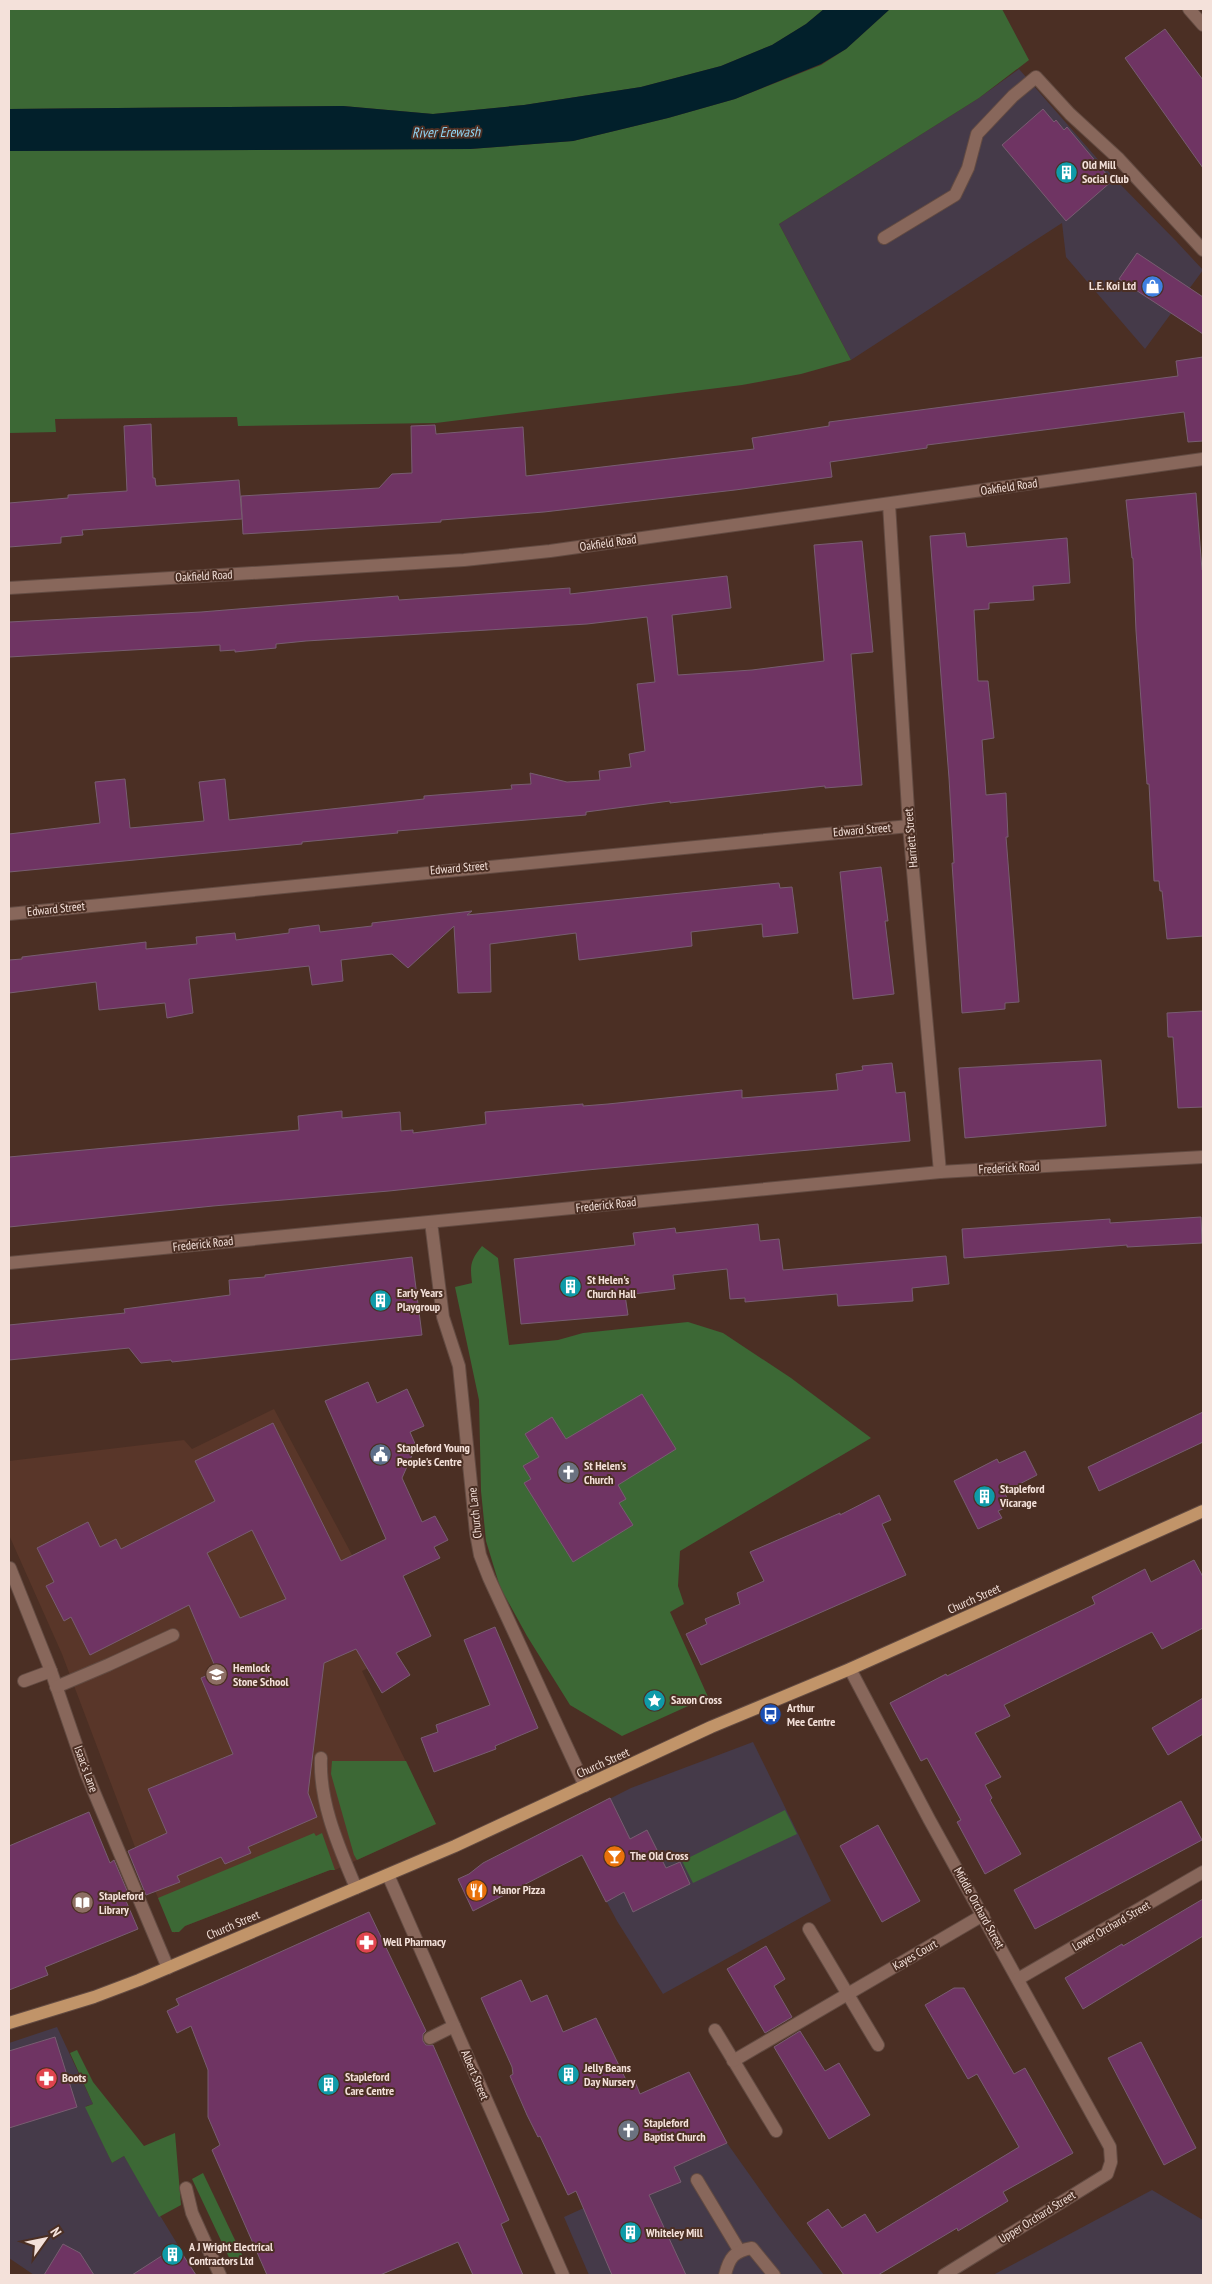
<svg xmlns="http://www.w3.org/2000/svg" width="1212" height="2284" font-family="'PT Sans Narrow',sans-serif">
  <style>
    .commercial { fill: #453a49 }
    .built { fill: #593629 }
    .green { fill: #3c6835 }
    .water { fill: #02202b }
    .building { fill: #6f3463; stroke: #785d71; fill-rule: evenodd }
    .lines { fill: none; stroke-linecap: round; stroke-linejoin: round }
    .minor-casing { stroke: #634b42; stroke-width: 14 }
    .major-casing { stroke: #634b42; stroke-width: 14 }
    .minor { stroke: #88675b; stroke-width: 12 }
    .major { stroke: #c19469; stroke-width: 12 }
    .labels { text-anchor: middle; stroke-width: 4; stroke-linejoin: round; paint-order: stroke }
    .poi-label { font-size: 12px; font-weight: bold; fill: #f4e1da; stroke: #4b2f24; text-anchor: start }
    .street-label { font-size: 12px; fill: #f4e1da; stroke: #4b2f24 }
    .water-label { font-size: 14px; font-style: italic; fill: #90d4f2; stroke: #4b2f24 }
  </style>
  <rect width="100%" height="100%" fill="#4b2f24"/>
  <g class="commercial">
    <polygon points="1019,69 1115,179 1176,241 1203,270 1145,349 1066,257 1062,223 851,360 779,224 979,98"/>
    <polygon points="753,1742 831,1901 663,1994 617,1921 564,1822 631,1788"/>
    <polygon points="57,2027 93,2104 86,2106 112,2163 124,2156 196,2275 34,2275 9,2258 9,2043"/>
    <polygon points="727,2143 778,2215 824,2275 589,2275 564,2217"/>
    <polygon points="1152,2190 1203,2220 1203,2275 993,2275"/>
  </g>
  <polygon class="built" points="274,1409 351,1553 398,1654 362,1671 436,1824 335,1870 330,1870 185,1926 174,1933 135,1847 62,1654 9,1535 9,1461 184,1440 192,1449"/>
  <g class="green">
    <polygon points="9,9 824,9 806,24 772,45 721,66 641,87 524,105 433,114 343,106 9,109"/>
    <polygon points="890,9 1002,9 1029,60 979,98 779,224 851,360 801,374 742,385 436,423 238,426 237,417 55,419 56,432 9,433 9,151 470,149 573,141 668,118 735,99 821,65 846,49"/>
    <path d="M482,1246L498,1258L509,1345L558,1340L583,1333L688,1322L723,1333L791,1378L871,1438L680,1551L678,1586L684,1604L670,1612L708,1697L622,1736L570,1705L527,1636L500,1587L486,1541L481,1491L479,1400L455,1287L472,1283C470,1265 470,1261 482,1246Z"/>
    <polygon points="332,1761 406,1761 436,1824 357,1860 354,1855 331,1774"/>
    <polygon points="785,1810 797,1834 693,1883 682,1861"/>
    <polygon points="314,1833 316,1836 322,1833 335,1870 330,1870 185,1926 179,1932 172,1932 158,1898"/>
    <polygon points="77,2050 93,2082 144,2146 175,2133 181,2205 159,2217 124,2156 112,2163 85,2107 93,2104 70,2053"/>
    <polygon points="203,2173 245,2261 233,2266 192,2179"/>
  </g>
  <polygon class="water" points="824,9 890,9 846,49 821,64 735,99 668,118 573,141 470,149 9,151 9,109 343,106 433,114 524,105 641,87 721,66 772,45 806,24"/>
  <g class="building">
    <polygon points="1165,29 1203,80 1203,168 1125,58"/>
    <polygon points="1043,109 1054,122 1056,120 1064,130 1067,127 1112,181 1066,221 1002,145"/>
    <polygon points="1137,253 1203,297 1203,334 1119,279"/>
    <polygon points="1203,357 1203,441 1188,442 1184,412 927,445 927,448 830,462 832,477 735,490 544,512 441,520 441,522 243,534 241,496 379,488 392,474 412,473 411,426 435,425 436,434 523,427 526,476 754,449 752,438 829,426 829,422 1178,376 1176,361"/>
    <polygon points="151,424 153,478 155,478 156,486 239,480 242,519 82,530 83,535 61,537 61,543 9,547 9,503 68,498 68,495 127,491 124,426"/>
    <polygon points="1196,493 1202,570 1203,569 1203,936 1167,939 1162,891 1160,891 1159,881 1154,881 1149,784 1147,784 1136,631 1133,558 1132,558 1126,500"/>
    <polygon points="965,533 967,547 1067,538 1070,583 1033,586 1034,600 989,603 989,609 974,610 978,681 988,681 994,738 982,740 986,795 1006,793 1008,837 1006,837 1019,1002 1005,1003 1005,1009 962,1013 952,863 954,863 949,778 930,536"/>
    <polygon points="862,541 873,652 851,654 862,785 825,788 825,786 670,803 670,801 586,812 586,815 397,831 398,833 302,842 302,844 9,872 9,834 100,823 95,782 125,779 130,828 204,821 199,782 225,779 229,820 424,799 424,796 512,789 511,785 531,784 530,773 567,782 600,780 599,771 631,767 629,754 645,751 637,684 655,682 647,617 587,624 306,641 276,644 276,648 235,652 235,650 220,651 220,645 9,657 9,622 201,612 398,596 399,600 570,588 570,594 727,576 731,608 672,615 678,675 752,670 824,661 814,545"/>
    <polygon points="881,867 888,921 885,921 894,994 853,999 840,872"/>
    <polygon points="779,883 780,888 792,887 798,933 763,937 762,924 691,932 692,946 579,960 576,933 490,944 491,992 458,993 454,926 408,968 392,954 341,960 343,981 312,985 309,966 189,979 193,1013 167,1018 165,1003 99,1010 96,982 9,993 9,960 22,959 22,957 146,942 146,949 197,944 196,937 235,933 236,940 289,933 289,929 319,925 320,932 372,926 372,923 472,911 467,915"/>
    <polygon points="1203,1011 1203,1107 1178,1108 1173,1037 1168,1037 1167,1013"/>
    <polygon points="1101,1060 1106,1126 965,1138 959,1068"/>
    <polygon points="892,1063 896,1093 905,1092 910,1141 587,1170 389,1191 213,1206 9,1227 9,1157 299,1130 298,1116 342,1111 342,1118 400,1112 401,1131 413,1130 413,1133 486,1124 485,1112 583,1104 583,1106 608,1104 742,1090 742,1098 838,1090 836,1074 863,1070 862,1066"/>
    <polygon points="1201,1217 1202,1243 1127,1247 1127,1245 964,1258 962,1229 1110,1219 1110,1223"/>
    <polygon points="758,1224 760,1241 779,1239 783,1270 946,1256 949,1284 912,1288 913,1301 838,1306 837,1294 745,1302 745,1298 730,1299 727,1269 673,1275 675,1289 625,1295 628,1315 521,1324 514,1259 635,1245 633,1233 675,1228 676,1233"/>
    <polygon points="412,1257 422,1335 172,1362 171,1360 141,1363 129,1348 9,1360 9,1325 125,1313 124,1309 230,1295 229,1280 265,1277 265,1275"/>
    <path d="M368,1382L377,1403L407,1389L424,1426L410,1432L416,1446L402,1478L422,1522L435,1516L448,1540L434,1547L440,1558L403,1576L431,1636L396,1653L410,1675L382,1693L356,1649L324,1663L308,1793L317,1817L248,1847L251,1853L225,1864L221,1857L177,1876L180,1882L146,1895L128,1851L167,1833L148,1789L233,1754L201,1678L217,1671L189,1605L90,1655L71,1617L64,1621L46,1586L54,1582L37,1548L88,1522L100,1547L116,1539L121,1549L215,1501L195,1461L273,1423L341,1561L386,1539L325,1401ZM252,1530L286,1599L240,1618L207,1553Z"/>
    <polygon points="642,1394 676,1449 618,1485 626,1499 619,1503 633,1525 573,1562 524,1483 531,1479 523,1466 539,1457 525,1434 552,1417 566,1439"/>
    <polygon points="1203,1412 1203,1442 1099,1491 1088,1467"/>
    <polygon points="1025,1451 1037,1475 1004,1492 1011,1505 998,1511 1002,1518 978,1529 954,1481 997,1459 999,1463"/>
    <polygon points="879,1495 891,1520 882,1524 906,1575 701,1665 686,1634 707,1624 705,1619 740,1604 737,1593 764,1581 750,1552 840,1513 840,1515"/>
    <polygon points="1194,1560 1203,1577 1203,1628 1162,1649 1152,1632 1004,1705 1010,1716 975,1733 1001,1777 985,1785 992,1798 990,1800 1021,1854 985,1874 957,1822 961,1820 927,1758 921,1761 890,1703 946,1674 947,1676 1095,1604 1092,1597 1145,1569 1151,1582"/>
    <polygon points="495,1627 538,1728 495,1746 496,1749 434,1772 421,1738 438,1732 436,1725 490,1705 464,1640"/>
    <polygon points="1203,1698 1203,1734 1168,1755 1152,1728"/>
    <polygon points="610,1798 630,1839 647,1830 666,1868 680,1862 690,1884 633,1912 624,1892 606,1902 582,1855 473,1911 458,1879 469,1874 483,1863"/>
    <polygon points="1181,1801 1202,1840 1035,1929 1014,1890"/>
    <polygon points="89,1812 110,1863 114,1860 131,1900 126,1901 138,1929 45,1967 48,1975 9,1990 9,1846"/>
    <polygon points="878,1825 920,1901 882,1922 840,1846"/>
    <polygon points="1203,1899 1203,1936 1083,2009 1065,1978 1122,1944 1123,1946"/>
    <polygon points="369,1912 426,2031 423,2034 423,2041 426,2045 433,2045 509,2220 501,2224 523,2275 473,2275 458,2242 380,2275 267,2275 212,2150 220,2145 208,2117 208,2070 191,2026 177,2033 167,2011 179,2005 176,1999"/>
    <polygon points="766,1946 785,1979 774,1986 792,2017 765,2033 727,1969"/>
    <polygon points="521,1980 531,2002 547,1995 563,2032 596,2018 627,2082 634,2079 640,2094 689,2072 727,2143 674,2167 681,2182 649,2195 686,2275 612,2275 576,2191 568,2195 540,2136 538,2137 527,2115 510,2076 513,2074 512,2067 481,1998"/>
    <polygon points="954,1988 964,1988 1014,2074 1025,2068 1073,2153 1003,2192 1008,2201 958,2231 957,2228 878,2275 844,2275 807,2223 828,2209 842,2228 865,2214 877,2233 1019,2147 977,2074 968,2079 925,2005"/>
    <polygon points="800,2031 825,2071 839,2063 870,2115 829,2139 774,2047"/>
    <polygon points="55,2037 77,2107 9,2128 9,2051"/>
    <polygon points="1141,2042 1196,2148 1164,2165 1108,2058"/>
    <polygon points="63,2244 80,2253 94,2275 44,2275"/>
    <polygon points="177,2246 196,2275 132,2275"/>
  </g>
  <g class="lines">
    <defs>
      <g id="minor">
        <polyline points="1189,9 1203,25"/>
        <polyline points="884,238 955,195 968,168 977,134 1013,96 1036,77 1070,114 1119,159 1203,250"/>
        <polyline points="889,504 909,826 940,1172"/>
        <polyline points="9,588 464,560 550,551 1203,459"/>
        <polyline points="9,914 909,826"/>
        <polyline points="431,1222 443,1317 459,1366 476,1533 480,1555 489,1578 585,1786"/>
        <polyline points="9,1263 940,1172 1203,1157"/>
        <polyline points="10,1568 51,1671 86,1773 168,1968"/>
        <polyline points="850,1669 929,1819 1110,2147 1111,2162 1107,2174 944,2275"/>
        <polyline points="24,1681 51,1671"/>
        <polyline points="56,1687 108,1665 173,1635"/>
        <path d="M321,1758C319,1803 339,1847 356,1888"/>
        <polyline points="388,1875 563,2275"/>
        <polyline points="809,1929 878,2045"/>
        <polyline points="1018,1979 1203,1872"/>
        <polyline points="715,2030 776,2131"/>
        <polyline points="430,2038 454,2026"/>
        <polyline points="733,2061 983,1915"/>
        <polyline points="697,2180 739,2250"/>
        <polyline points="186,2188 192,2213 220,2275"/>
        <path d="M725,2275C729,2258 734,2251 752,2248L774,2275"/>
      </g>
      <polyline id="major" points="9,2023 94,1997 139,1980 455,1846 711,1727 850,1669 1203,1511"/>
    </defs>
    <use href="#minor" class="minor-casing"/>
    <use href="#major" class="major-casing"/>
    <use href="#minor" class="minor"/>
    <use href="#major" class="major"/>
  </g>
  <defs>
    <symbol id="building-disc" viewBox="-11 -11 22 22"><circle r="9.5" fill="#0f9aa8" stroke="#4b2f24"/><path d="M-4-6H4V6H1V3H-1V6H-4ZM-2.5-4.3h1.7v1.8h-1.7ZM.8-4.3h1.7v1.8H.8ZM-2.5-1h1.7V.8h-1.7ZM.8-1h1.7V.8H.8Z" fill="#fff"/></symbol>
    <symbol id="shop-disc" viewBox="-11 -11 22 22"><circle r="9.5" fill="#3f7fe0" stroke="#4b2f24"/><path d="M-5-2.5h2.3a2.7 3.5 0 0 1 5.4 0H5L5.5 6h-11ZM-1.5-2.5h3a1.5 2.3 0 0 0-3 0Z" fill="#fff"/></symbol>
    <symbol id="civic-disc" viewBox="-11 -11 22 22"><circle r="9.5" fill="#5c6f8a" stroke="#4b2f24"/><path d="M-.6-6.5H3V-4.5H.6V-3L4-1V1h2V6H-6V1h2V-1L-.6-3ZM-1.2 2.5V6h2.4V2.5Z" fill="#fff"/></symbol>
    <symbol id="church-disc" viewBox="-11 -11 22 22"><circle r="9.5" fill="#6b7280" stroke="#4b2f24"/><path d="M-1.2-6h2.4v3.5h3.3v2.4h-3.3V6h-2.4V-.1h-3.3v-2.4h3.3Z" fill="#fff"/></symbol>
    <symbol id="school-disc" viewBox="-11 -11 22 22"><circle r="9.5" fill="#8d6e63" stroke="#4b2f24"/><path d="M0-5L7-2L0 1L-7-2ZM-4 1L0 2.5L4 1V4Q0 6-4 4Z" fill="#fff"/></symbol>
    <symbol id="sight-disc" viewBox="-11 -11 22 22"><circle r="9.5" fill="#0f9aa8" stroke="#4b2f24"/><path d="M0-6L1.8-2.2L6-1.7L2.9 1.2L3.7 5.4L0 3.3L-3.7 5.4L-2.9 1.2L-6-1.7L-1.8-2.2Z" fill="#fff"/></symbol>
    <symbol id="bus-disc" viewBox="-11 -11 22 22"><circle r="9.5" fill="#1a4fb4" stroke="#4b2f24"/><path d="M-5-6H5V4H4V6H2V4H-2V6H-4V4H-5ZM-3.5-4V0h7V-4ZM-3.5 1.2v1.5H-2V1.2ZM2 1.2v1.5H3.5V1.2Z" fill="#fff"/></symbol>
    <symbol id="bar-disc" viewBox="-11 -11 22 22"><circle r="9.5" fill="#e8710a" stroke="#4b2f24"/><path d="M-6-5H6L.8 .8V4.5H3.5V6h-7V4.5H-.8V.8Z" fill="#fff"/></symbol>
    <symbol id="restaurant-disc" viewBox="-11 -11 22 22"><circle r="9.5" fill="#e8710a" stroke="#4b2f24"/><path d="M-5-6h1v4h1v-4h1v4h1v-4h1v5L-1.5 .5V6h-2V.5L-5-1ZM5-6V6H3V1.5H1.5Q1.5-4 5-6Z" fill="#fff"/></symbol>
    <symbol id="library-disc" viewBox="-11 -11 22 22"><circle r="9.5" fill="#8d6e63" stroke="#4b2f24"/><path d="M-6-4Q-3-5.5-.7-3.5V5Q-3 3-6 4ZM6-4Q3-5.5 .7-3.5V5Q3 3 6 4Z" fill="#fff"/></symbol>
    <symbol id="pharmacy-disc" viewBox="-11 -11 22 22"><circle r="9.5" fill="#e0444e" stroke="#4b2f24"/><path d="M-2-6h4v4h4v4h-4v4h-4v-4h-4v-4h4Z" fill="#fff"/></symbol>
  </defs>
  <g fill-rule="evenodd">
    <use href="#building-disc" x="1054" y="160" width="25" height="25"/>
    <use href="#shop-disc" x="1140" y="274" width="25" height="25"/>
    <use href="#building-disc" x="558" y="1274" width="25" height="25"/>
    <use href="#building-disc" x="368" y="1288" width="25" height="25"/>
    <use href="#civic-disc" x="368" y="1442" width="25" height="25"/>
    <use href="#church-disc" x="556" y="1460" width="25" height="25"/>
    <use href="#building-disc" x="972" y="1484" width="25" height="25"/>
    <use href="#school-disc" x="204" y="1662" width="25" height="25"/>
    <use href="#sight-disc" x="642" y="1688" width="25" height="25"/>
    <use href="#bus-disc" x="758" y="1702" width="25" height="25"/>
    <use href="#bar-disc" x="602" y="1844" width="25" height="25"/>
    <use href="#restaurant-disc" x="464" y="1878" width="25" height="25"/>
    <use href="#library-disc" x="70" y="1890" width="25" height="25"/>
    <use href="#pharmacy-disc" x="354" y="1930" width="25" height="25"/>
    <use href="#building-disc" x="556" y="2062" width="25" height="25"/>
    <use href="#pharmacy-disc" x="34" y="2066" width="25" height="25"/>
    <use href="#building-disc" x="316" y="2072" width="25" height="25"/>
    <use href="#church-disc" x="616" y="2118" width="25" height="25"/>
    <use href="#building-disc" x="618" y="2220" width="25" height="25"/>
    <use href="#building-disc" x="160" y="2242" width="25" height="25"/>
  </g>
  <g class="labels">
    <g class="poi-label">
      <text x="1082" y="169">Old Mill<tspan x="1082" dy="14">Social Club</tspan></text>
      <text x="1136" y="290" text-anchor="end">L.E. Koi Ltd</text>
      <text x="587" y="1284">St Helen's<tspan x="587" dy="14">Church Hall</tspan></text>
      <text x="397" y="1297">Early Years<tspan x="397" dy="14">Playgroup</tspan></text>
      <text x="397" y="1452">Stapleford Young<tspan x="397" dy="14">People's Centre</tspan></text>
      <text x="584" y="1470">St Helen's<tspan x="584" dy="14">Church</tspan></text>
      <text x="1000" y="1493">Stapleford<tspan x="1000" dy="14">Vicarage</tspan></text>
      <text x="233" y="1672">Hemlock<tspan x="233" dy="14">Stone School</tspan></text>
      <text x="671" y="1704">Saxon Cross</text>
      <text x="787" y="1712">Arthur<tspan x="787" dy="14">Mee Centre</tspan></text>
      <text x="630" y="1860">The Old Cross</text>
      <text x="493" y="1894">Manor Pizza</text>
      <text x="99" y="1900">Stapleford<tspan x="99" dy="14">Library</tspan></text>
      <text x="383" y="1946">Well Pharmacy</text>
      <text x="584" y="2072">Jelly Beans<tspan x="584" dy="14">Day Nursery</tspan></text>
      <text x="345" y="2081">Stapleford<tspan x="345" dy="14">Care Centre</tspan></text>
      <text x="62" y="2082">Boots</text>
      <text x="644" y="2127">Stapleford<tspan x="644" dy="14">Baptist Church</tspan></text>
      <text x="646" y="2237">Whiteley Mill</text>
      <text x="189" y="2251">A J Wright Electrical<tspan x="189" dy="14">Contractors Ltd</tspan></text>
    </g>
    <g class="street-label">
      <text transform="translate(1009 487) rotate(-8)" y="4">Oakfield Road</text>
      <text transform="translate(608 543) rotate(-8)" y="4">Oakfield Road</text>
      <text transform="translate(204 576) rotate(-3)" y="4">Oakfield Road</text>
      <text transform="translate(862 830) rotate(-5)" y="4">Edward Street</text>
      <text transform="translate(911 838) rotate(-95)" y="4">Harriett Street</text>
      <text transform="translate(459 868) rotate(-5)" y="4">Edward Street</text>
      <text transform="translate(56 909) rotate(-6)" y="4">Edward Street</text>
      <text transform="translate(1009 1168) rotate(-3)" y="4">Frederick Road</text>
      <text transform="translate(606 1205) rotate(-6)" y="4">Frederick Road</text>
      <text transform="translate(203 1244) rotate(-6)" y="4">Frederick Road</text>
      <text transform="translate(475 1513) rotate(-96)" y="4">Church Lane</text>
      <text transform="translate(974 1599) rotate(-24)" y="4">Church Street</text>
      <text transform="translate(603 1763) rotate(-24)" y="4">Church Street</text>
      <text transform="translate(86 1769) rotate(70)" y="4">Isaac's Lane</text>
      <text transform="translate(979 1908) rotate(61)" y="4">Middle Orchard Street</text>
      <text transform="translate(233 1925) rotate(-23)" y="4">Church Street</text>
      <text transform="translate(1111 1926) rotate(-30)" y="4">Lower Orchard Street</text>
      <text transform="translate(915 1955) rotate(-30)" y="4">Kayes Court</text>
      <text transform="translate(475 2075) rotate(67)" y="4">Albert Street</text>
      <text transform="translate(1037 2217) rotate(-32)" y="4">Upper Orchard Street</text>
    </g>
    <g class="water-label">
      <text transform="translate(446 132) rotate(-1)" y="5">River Erewash</text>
    </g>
  </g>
  <rect width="1212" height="2284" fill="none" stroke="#f4e1da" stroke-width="20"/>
  <g transform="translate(45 2239) rotate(57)" stroke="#4b2f24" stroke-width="4" paint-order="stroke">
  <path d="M0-4L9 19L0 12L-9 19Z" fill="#f4e1da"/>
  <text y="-8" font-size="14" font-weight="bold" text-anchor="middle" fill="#f4e1da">N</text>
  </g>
</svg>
